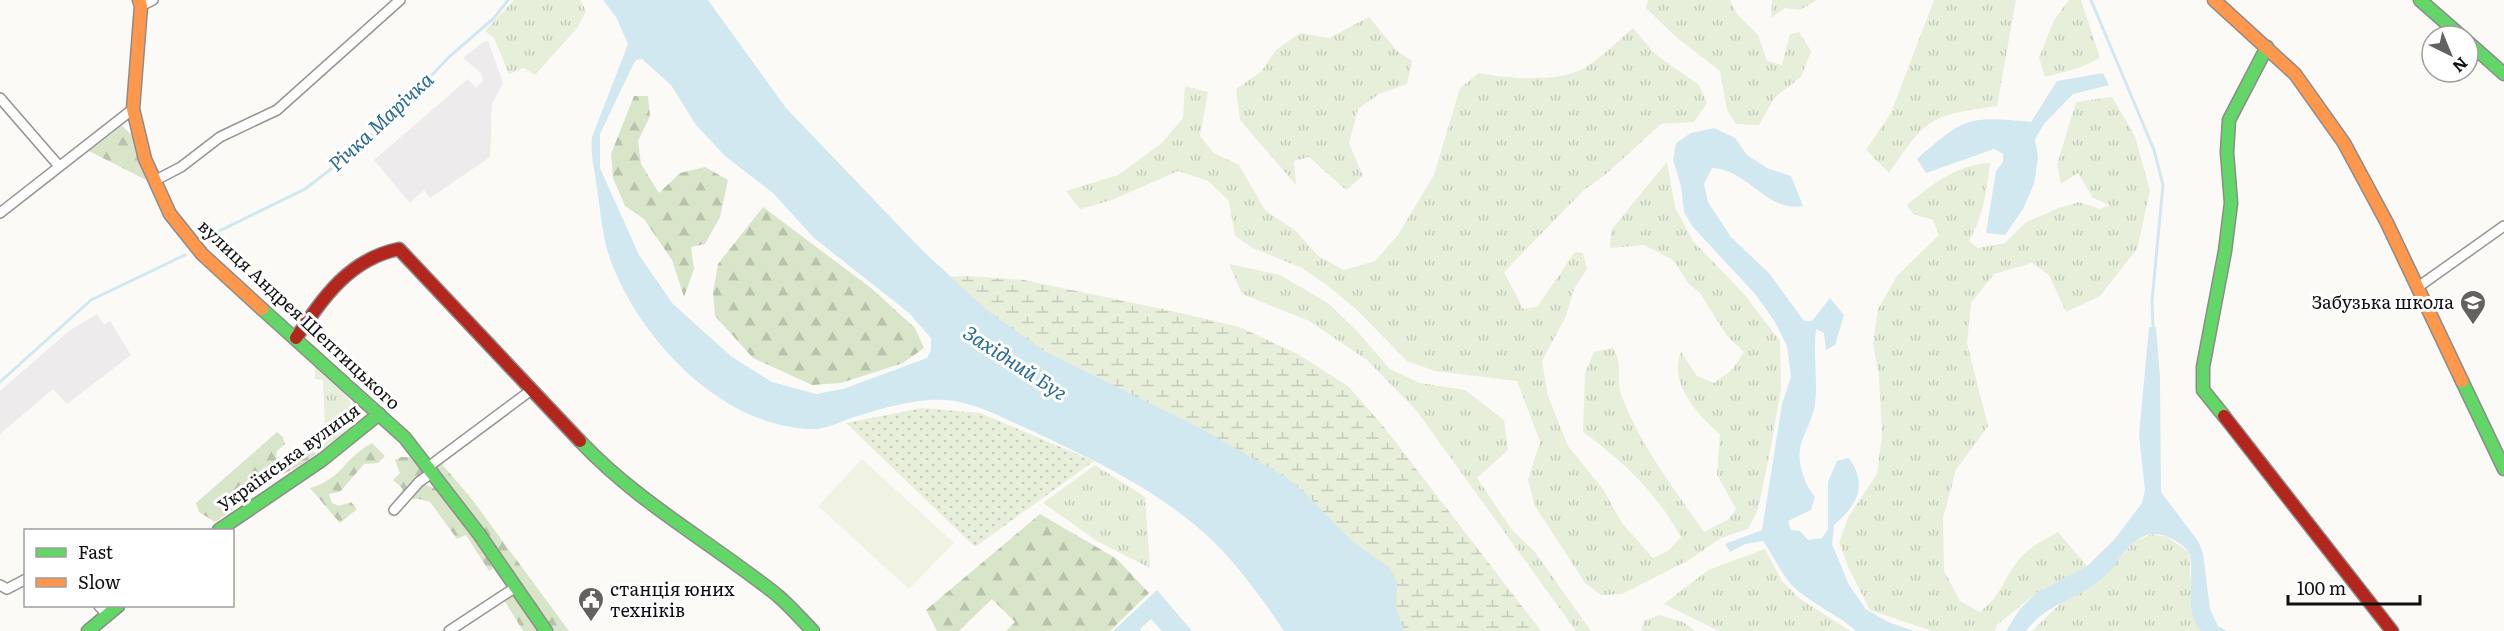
<svg xmlns="http://www.w3.org/2000/svg" width="2504" height="631" font-family="Literata,serif">
  <style>
    .industrial { fill: #eeebed }
    .grass { fill: url(#grass-tufts) }
    .forest { fill: url(#forest-firs) }
    .wetland { fill: url(#wetland-marsh) }
    .park { fill: url(#park-dots) }
    .pitch { fill: #f0f3e3 }
    .water { fill: #d1e8f1; fill-rule: evenodd }
    .lines { fill: none; stroke-linecap: round; stroke-linejoin: round }
    .stream { stroke: #d1e8f1; stroke-width: 3 }
    .street-casing { stroke: #969594; stroke-width: 12 }
    .fast-casing { stroke: #8d8c8b; stroke-width: 15 }
    .slow-casing { stroke: #8d8c8b; stroke-width: 15 }
    .jam-casing { stroke: #8d8c8b; stroke-width: 15 }
    .street { stroke: #fffefe; stroke-width: 9 }
    .fast { stroke: #63d668; stroke-width: 12 }
    .slow { stroke: #ff974d; stroke-width: 12 }
    .jam { stroke: #b3261e; stroke-width: 12 }
    .labels { text-anchor: middle; stroke-width: 6; stroke-linejoin: round; paint-order: stroke }
    .poi-label { font-size: 18px; fill: #101010; stroke: #fff; text-anchor: end }
    .street-label { font-size: 18px; fill: #101010; stroke: #fff }
    .water-label { font-size: 20px; font-style: italic; fill: #286b94; stroke: #fff }
  </style>
  <defs>
    <pattern id="grass-tufts" width="24" height="20" patternUnits="userSpaceOnUse" patternTransform="scale(1.5)"><rect width="24" height="20" fill="#e7eeda"/><path d="M3 7l-1-3M5 7V3M7 7l1-3M15 17l-1-3M17 17v-4M19 17l1-3" fill="none" stroke="#c5cbba"/></pattern>
    <pattern id="forest-firs" width="22" height="20" patternUnits="userSpaceOnUse" patternTransform="scale(1.5)"><rect width="22" height="20" fill="#d9e5c9"/><path d="M5 1l3.5 6h-7zM16 11l3.5 6h-7z" fill="#b9c3ac"/></pattern>
    <pattern id="wetland-marsh" width="20" height="14" patternUnits="userSpaceOnUse" patternTransform="scale(1.5)"><rect width="20" height="14" fill="#e7eeda"/><path d="M1 5h8M5 5V1M11 12h8M15 12V8" fill="none" stroke="#c5cbba"/></pattern>
    <pattern id="park-dots" width="8" height="8" patternUnits="userSpaceOnUse" patternTransform="scale(1.5)"><rect width="8" height="8" fill="#e7eeda"/><path d="M2 2h.1M6 6h.1" fill="none" stroke="#c5cbba" stroke-width="1.8" stroke-linecap="round"/></pattern>
  </defs>
  <rect width="100%" height="100%" fill="#fcfaf7"/>
  <g class="industrial">
    <polygon points="488,41 503,83 492,104 490,157 430,198 424,190 410,203 374,160 468,79 476,88 483,81 481,73 463,58 483,42"/>
    <polygon points="97,314 104,325 110,321 131,355 67,404 53,389 0,434 0,391 69,331"/>
  </g>
  <g class="grass">
    <polygon points="514,0 580,0 586,11 578,27 535,75 524,68 509,74 494,38 485,31"/>
    <polygon points="1648,0 1730,0 1737,14 1758,35 1767,61 1782,65 1790,34 1799,32 1811,51 1801,77 1775,97 1759,125 1736,124 1727,110 1720,71 1676,37 1646,8"/>
    <polygon points="1772,0 1817,0 1800,10 1785,8 1771,18"/>
    <path d="M1934,0H2016L1997,106C1976,110 1945,111 1928,125C1912,137 1900,157 1889,173L1866,150L1891,113Z"/>
    <polygon points="2069,0 2081,0 2100,58 2079,68 2045,77 2039,58 2054,20"/>
    <polygon points="1369,17 1397,51 1412,61 1407,84 1379,94 1358,109 1349,143 1363,176 1346,190 1309,157 1294,161 1296,185 1240,120 1236,89 1261,72 1276,50 1300,33 1329,38"/>
    <path d="M1633,28L1655,54L1699,85L1707,103L1694,122L1661,124L1606,174L1583,191L1504,272L1523,309L1537,307L1575,252L1583,253L1587,269L1574,289L1566,316L1542,361L1548,396L1568,446L1603,489L1622,523L1653,558L1668,551L1681,537C1655,491 1625,463 1583,432L1585,373L1594,352L1613,348C1624,367 1615,380 1622,397C1641,446 1674,489 1704,532L1729,519L1736,509L1717,475L1720,434C1698,415 1668,383 1681,352L1697,376L1714,383L1732,370L1744,352L1727,336L1700,293L1689,284L1673,260L1644,245L1610,248L1611,230L1667,162L1675,207L1693,241L1744,294L1780,341L1781,389L1770,452L1758,509L1748,529L1721,538L1689,560L1622,594L1601,595L1585,583L1535,506L1528,480L1540,442L1517,381L1435,371L1407,361L1356,309L1328,286L1302,268L1253,248L1235,236L1229,201L1208,181L1178,171L1112,200L1080,209L1066,191L1118,175L1162,143L1183,118L1185,86L1208,92L1200,136L1214,153L1239,165L1265,210L1296,231L1318,256L1344,270L1375,261L1398,235L1434,175L1460,88L1479,73C1508,79 1560,83 1586,67C1603,56 1618,41 1633,28Z"/>
    <path d="M2112,97L2135,136L2150,191L2137,249L2100,296L2066,312L2049,275L2032,263L1994,274L1971,303L1967,343L1988,426L1956,470L1943,518L1944,571L1960,601L1980,612C2001,595 2002,583 2016,563C2027,548 2043,540 2058,532L2087,566L2036,593L1997,625L1995,631H1932L1870,610L1849,569L1839,542L1849,516L1877,474L1882,436L1879,377L1873,343L1878,309L1897,276L1939,235L1933,220L1913,214L1907,205C1933,184 1955,165 1990,163C1987,190 1983,217 1969,241L1978,248L2005,243L2026,222L2059,208L2079,202L2100,209L2110,205L2093,198L2078,173L2061,184L2057,165L2076,102Z"/>
    <polygon points="1229,264 1280,275 1328,303 1357,331 1390,369 1420,383 1465,390 1504,420 1508,450 1477,478 1512,530 1535,552 1591,631 1576,631 1416,410 1367,360 1309,321 1242,294"/>
    <path d="M315,366C351,400 377,414 323,449L318,434L325,431L323,380L315,379Z"/>
    <polygon points="1095,465 1145,497 1150,568 1097,541 1043,503"/>
    <polygon points="2152,534 2167,537 2189,552 2193,615 2201,631 2032,631 2060,604 2099,582 2135,541"/>
    <polygon points="1765,549 1782,581 1799,598 1850,631 1719,631 1664,604 1708,570"/>
    <polygon points="1659,615 1683,622 1696,631 1641,631 1644,621"/>
  </g>
  <g class="forest">
    <polygon points="634,96 648,96 650,116 638,141 641,164 659,193 680,173 705,167 728,180 720,217 705,244 691,247 694,269 684,297 672,260 644,219 625,206 613,178 611,154"/>
    <polygon points="122,126 132,135 146,180 89,151"/>
    <polygon points="763,207 871,288 915,328 924,348 903,363 841,383 812,385 753,358 715,316 713,293 718,264"/>
    <polygon points="277,432 283,437 285,444 277,451 276,458 285,464 311,449 316,454 300,466 261,484 240,505 215,522 199,512 196,503"/>
    <path d="M372,443L385,456L378,463L364,464L340,492L329,494L332,503L339,506L351,502L357,509L340,523L310,488C341,480 345,457 372,443Z"/>
    <polygon points="401,457 416,457 427,471 422,477 426,485 442,491 497,566 489,571 466,535 457,539 430,502 419,499 396,499 403,489 393,480 400,473 395,460"/>
    <polygon points="440,462 471,498 569,631 552,631 436,466"/>
    <polygon points="1040,514 1117,559 1149,593 1110,631 1006,631 1015,622 992,599 959,631 937,631 926,610"/>
    <polygon points="513,593 540,631 523,631 504,600"/>
  </g>
  <polygon class="wetland" points="966,276 1024,280 1172,311 1239,327 1296,353 1348,386 1384,427 1541,631 1397,631 1030,354 940,277"/>
  <polygon class="park" points="922,408 980,413 1094,461 975,547 846,423"/>
  <polygon class="pitch" points="862,459 954,543 909,589 818,506"/>
  <g class="water">
    <path d="M603,0H708L786,108L923,251L988,311L1044,351L1200,428L1286,477L1303,491L1353,542L1389,567L1397,582L1396,607L1404,631H1284C1261,597 1233,558 1202,531C1155,490 1100,463 1045,437C1017,425 990,409 960,402C927,394 883,408 851,418C840,422 826,429 815,429C726,429 646,346 614,269C603,245 601,215 597,189C595,171 590,155 592,137L628,44L616,17ZM642,59L671,85L696,125L725,156L773,193L814,238L909,313L931,338V350L927,358L843,389L816,394L772,382L732,357L673,304L639,255L600,168V134L633,65L636,60Z"/>
    <path d="M2103,73L2109,85L2073,94L2044,124L2035,139L2038,157L2034,184L2023,209L2005,235L1986,233L1996,171L2003,162V154L1994,149L1926,173L1917,159C1965,117 1968,116 2031,122L2057,81Z"/>
    <path d="M1714,128L1735,138L1747,155L1767,168L1791,176L1803,206C1766,213 1750,170 1712,168L1704,184L1708,202L1731,237L1769,273L1804,321H1812L1830,298L1844,315L1835,345L1826,350L1824,333L1816,329C1813,355 1818,379 1815,404C1813,418 1805,431 1801,444C1796,461 1804,484 1815,497L1811,510L1788,521L1791,530L1800,531L1808,540L1822,538L1828,529V482L1837,461L1849,458C1868,485 1858,505 1834,525L1832,544L1849,585L1866,609L1888,622L1914,631H1856C1838,615 1816,606 1798,591C1782,577 1775,558 1763,541L1745,544L1730,552L1725,544L1762,530L1782,404L1791,377L1787,346L1775,322L1756,295L1692,226L1684,212L1681,186L1673,160L1676,143L1691,133Z"/>
    <path d="M2149,327H2156L2160,377L2161,492L2198,541L2203,553L2210,609L2218,626L2227,631H2201C2183,612 2196,576 2189,552C2182,543 2165,533 2153,534C2131,535 2119,563 2105,576C2080,600 2049,601 2026,631H2006L2020,609L2036,593L2087,566L2114,540L2142,503L2145,490L2139,435Z"/>
    <polygon points="1157,590 1192,631 1162,631 1151,619 1140,629 1142,631 1113,631"/>
  </g>
  <g class="lines">
    <g class="stream">
      <polyline points="2091,0 2154,150 2163,185 2152,301 2153,326"/>
      <polyline points="205,238 305,189 353,152 395,114 449,57 494,18 508,0"/>
      <polyline points="0,382 91,300 185,255"/>
    </g>
    <defs>
      <g id="street">
        <polyline points="141,6 153,0"/>
        <polyline points="0,98 59,166"/>
        <polyline points="154,181 181,167 220,137 277,110 400,0"/>
        <polyline points="0,213 133,109"/>
        <polyline points="2418,287 2504,226"/>
        <polyline points="428,467 530,391"/>
        <polyline points="394,510 419,482 433,472"/>
        <polyline points="0,585 7,589 26,579"/>
        <polyline points="99,606 107,615"/>
        <polyline points="449,631 516,587"/>
      </g>
      <g id="fast">
        <polyline points="2420,0 2461,36"/>
        <polyline points="2468,42 2504,74"/>
        <polyline points="262,309 405,438 479,534 546,631"/>
        <polyline points="2462,381 2504,469"/>
        <polyline points="2224,416 2203,390 2203,367 2225,251 2231,203 2227,152 2229,120 2267,47"/>
        <path d="M580,441C637,502 712,543 777,595C790,606 801,619 813,631"/>
        <polyline points="219,530 322,460 379,414"/>
        <polyline points="88,631 118,606"/>
      </g>
      <g id="slow">
        <polyline points="139,0 141,6 133,109 145,159 170,214 202,254 262,309"/>
        <polyline points="2214,0 2295,74 2344,143 2387,223 2462,381"/>
      </g>
      <g id="jam">
        <path d="M296,338C323,298 349,259 399,249L580,441"/>
        <polyline points="2224,416 2392,631"/>
      </g>
    </defs>
    <use href="#street" class="street-casing"/>
    <use href="#fast" class="fast-casing"/>
    <use href="#slow" class="slow-casing"/>
    <use href="#jam" class="jam-casing"/>
    <use href="#street" class="street"/>
    <use href="#fast" class="fast"/>
    <use href="#slow" class="slow"/>
    <use href="#jam" class="jam"/>
  </g>
  <defs>
    <symbol id="school-pin" viewBox="-11 -11 22 30"><path d="M0 17L-7.5 6A9.5 9.5 0 1 1 7.5 6Z" fill="#636261" stroke="#fff"/><path d="M0-5L7-2L0 1L-7-2ZM-4 1L0 2.5L4 1V4Q0 6-4 4Z" fill="#fff"/></symbol>
    <symbol id="civic-pin" viewBox="-11 -11 22 30"><path d="M0 17L-7.5 6A9.5 9.5 0 1 1 7.5 6Z" fill="#636261" stroke="#fff"/><path d="M-.6-6.5H3V-4.5H.6V-3L4-1V1h2V6H-6V1h2V-1L-.6-3ZM-1.2 2.5V6h2.4V2.5Z" fill="#fff"/></symbol>
  </defs>
  <g fill-rule="evenodd">
    <use href="#school-pin" x="2458" y="288" width="30" height="40"/>
    <use href="#civic-pin" x="576" y="585" width="30" height="40"/>
  </g>
  <g class="labels">
    <g class="poi-label">
      <text x="2454" y="309">Забузька школа</text>
      <text x="610" y="596" text-anchor="start">станція юних<tspan x="610" dy="21">техніків</tspan></text>
    </g>
    <g class="street-label">
      <text transform="translate(299 315) rotate(43)" y="6">вулиця Андрея Шептицького</text>
      <text transform="translate(289 458) rotate(-36)" y="6">Українська вулиця</text>
    </g>
    <g class="water-label">
      <text transform="translate(381 122) rotate(-43)" y="7">Річка Марічка</text>
      <text transform="translate(1015 363) rotate(33)" y="7">Західний Буг</text>
    </g>
  </g>
  <rect x="24" y="529" width="210" height="78" fill="#ffffff" stroke="#9f9f9f" stroke-width="1.5"/>
  <rect x="36" y="548" width="30" height="9" fill="#63d668" stroke="#9f9f9f" stroke-width="1.5"/>
  <text x="78" y="559" font-size="18" fill="#101010">Fast</text>
  <rect x="36" y="578" width="30" height="9" fill="#ff974d" stroke="#9f9f9f" stroke-width="1.5"/>
  <text x="78" y="589" font-size="18" fill="#101010">Slow</text>
  <g transform="translate(2450 54) rotate(137)"><circle r="28" fill="#ffffff" stroke="#9f9f9f" stroke-width="1.5"/>
  <path d="M0-4.5L10 22L0 15L-10 22Z" fill="#636261"/>
  <text y="-9" font-size="16" font-weight="bold" text-anchor="middle" fill="#101010">N</text>
  </g>
  <path d="M2288 595v9h132v-9" fill="none" stroke="#101010" stroke-width="3"/>
  <text x="2297" y="595" font-size="18" fill="#101010" stroke="#ffffff" stroke-width="4.5" paint-order="stroke">100 m</text>
</svg>
